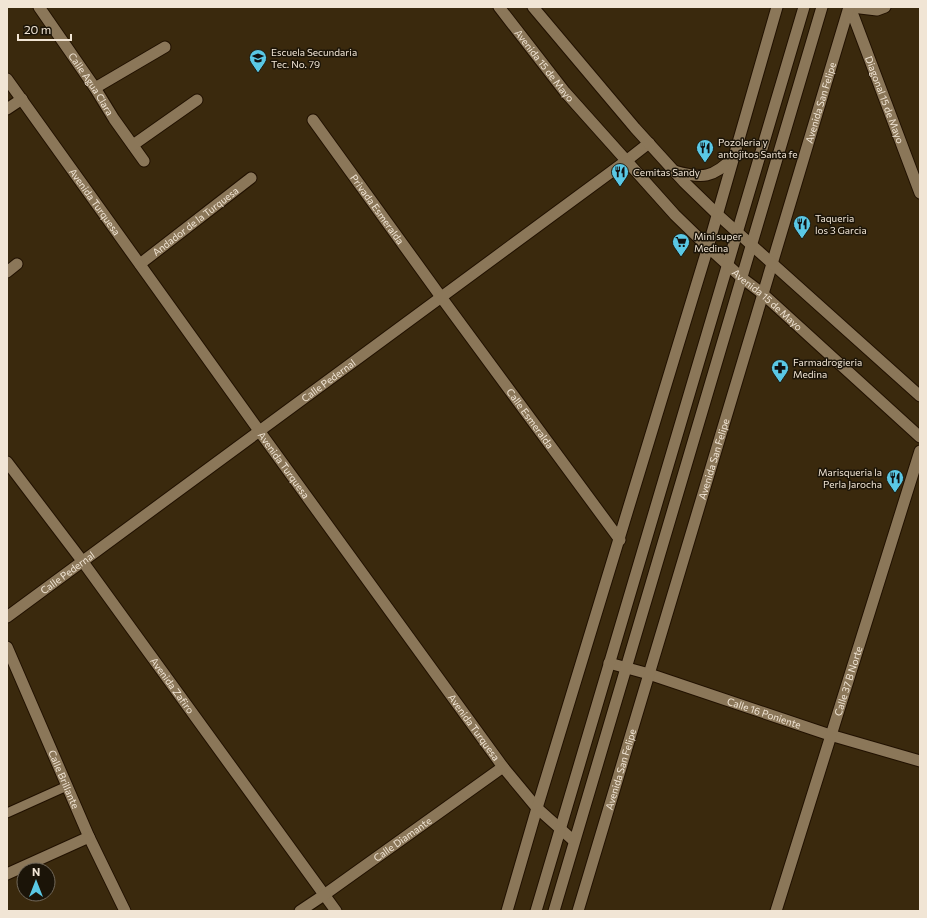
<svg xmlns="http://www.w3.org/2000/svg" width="927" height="918" font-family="Commissioner,sans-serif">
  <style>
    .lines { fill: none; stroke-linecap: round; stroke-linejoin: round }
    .service-casing { stroke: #211100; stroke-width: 11 }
    .pedestrian-casing { stroke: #211100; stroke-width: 13 }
    .minor-casing { stroke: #211100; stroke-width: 13 }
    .secondary-casing { stroke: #211100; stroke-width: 13 }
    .service { stroke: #8b7759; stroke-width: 9 }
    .pedestrian { stroke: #8b7759; stroke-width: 11 }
    .minor { stroke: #8b7759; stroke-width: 11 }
    .secondary { stroke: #8b7759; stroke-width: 11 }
    .labels { text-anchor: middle; stroke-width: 3; stroke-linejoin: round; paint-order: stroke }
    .poi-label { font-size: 10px; fill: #f1e5d5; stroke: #1b1408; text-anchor: start }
    .street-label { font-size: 10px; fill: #f1e5d5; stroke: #1b1408 }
  </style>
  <rect width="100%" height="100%" fill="#3a290d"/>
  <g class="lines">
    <defs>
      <polyline id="service" points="7,813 67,786"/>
      <g id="pedestrian">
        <path id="s1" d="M140,264L251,178"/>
      </g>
      <g id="minor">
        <path id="s2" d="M39,7L95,88L114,119L144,161"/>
        <path id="s3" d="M850,7L920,193"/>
        <polyline points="852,7 877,10 885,7"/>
        <path id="s4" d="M7,79L260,432L503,767L537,808L574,841"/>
        <polyline points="95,88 165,47"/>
        <polyline points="7,109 22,99"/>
        <path id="s5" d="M313,120L441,297L620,540"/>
        <polyline points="133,145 197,100"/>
        <polyline points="7,272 17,264"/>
        <path id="s6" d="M7,462L83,562L336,911"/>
        <path id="s7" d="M7,617L626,161L649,143"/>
        <path id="s8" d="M7,647L89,837L125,911"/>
        <path id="s9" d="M609,663L649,674L830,735L920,761"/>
        <polyline points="7,874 89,837"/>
        <path id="s10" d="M300,911L324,895L503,767"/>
        <polyline points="507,911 537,808 708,247 777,7"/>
        <path id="s11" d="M578,911L849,7"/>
        <path id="s12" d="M776,911L920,451"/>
      </g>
      <g id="secondary">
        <path id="s13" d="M499,7L565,92L675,215L708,247L742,278L763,294L920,437"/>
        <polyline points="533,7 635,128 684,182 717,214 920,396"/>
        <path d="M674,171C703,179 713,178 734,157"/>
        <polyline points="536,911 804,7"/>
        <polyline points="554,911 822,7"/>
      </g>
    </defs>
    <use href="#service" class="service-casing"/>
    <use href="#pedestrian" class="pedestrian-casing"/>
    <use href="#minor" class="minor-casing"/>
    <use href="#secondary" class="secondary-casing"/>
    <use href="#service" class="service"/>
    <use href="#pedestrian" class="pedestrian"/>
    <use href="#minor" class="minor"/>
    <use href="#secondary" class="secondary"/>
  </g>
  <defs>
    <symbol id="university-pin" viewBox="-11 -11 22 30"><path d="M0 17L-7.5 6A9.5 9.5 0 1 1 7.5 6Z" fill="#5ac8e5" stroke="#1b1408"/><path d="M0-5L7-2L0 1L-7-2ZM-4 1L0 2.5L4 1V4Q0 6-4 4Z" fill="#111"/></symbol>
    <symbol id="restaurant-pin" viewBox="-11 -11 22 30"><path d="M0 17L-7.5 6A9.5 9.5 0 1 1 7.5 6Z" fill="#5ac8e5" stroke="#1b1408"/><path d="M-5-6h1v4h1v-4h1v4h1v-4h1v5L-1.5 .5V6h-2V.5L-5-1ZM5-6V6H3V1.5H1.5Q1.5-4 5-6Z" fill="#111"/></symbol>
    <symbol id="supermarket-pin" viewBox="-11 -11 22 30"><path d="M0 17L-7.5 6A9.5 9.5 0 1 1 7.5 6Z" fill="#5ac8e5" stroke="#1b1408"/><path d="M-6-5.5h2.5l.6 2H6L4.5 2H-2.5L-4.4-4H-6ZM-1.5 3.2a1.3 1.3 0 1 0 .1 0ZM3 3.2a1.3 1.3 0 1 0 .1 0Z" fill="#111"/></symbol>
    <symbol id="pharmacy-pin" viewBox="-11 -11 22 30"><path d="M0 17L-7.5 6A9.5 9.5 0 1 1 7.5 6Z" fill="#5ac8e5" stroke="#1b1408"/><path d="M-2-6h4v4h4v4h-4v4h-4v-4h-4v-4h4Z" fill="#111"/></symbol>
  </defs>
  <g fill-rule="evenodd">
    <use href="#university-pin" x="248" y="48" width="20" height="27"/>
    <use href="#restaurant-pin" x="695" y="138" width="20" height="27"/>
    <use href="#restaurant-pin" x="610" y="162" width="20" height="27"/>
    <use href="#restaurant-pin" x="792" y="214" width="20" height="27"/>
    <use href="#supermarket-pin" x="671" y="232" width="20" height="27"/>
    <use href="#pharmacy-pin" x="770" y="358" width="20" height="27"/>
    <use href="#restaurant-pin" x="885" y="468" width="20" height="27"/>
  </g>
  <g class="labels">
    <g class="poi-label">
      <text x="271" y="56">Escuela Secundaria<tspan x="271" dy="12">Tec. No. 79</tspan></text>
      <text x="718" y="146">Pozoleria y<tspan x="718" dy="12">antojitos Santa fe</tspan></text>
      <text x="633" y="176">Cemitas Sandy</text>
      <text x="815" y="222">Taqueria<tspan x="815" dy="12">los 3 Garcia</tspan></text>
      <text x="694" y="240">Mini super<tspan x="694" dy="12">Medina</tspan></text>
      <text x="793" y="366">Farmadrogieria<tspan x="793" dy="12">Medina</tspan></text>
      <text x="882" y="476" text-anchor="end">Marisqueria la<tspan x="882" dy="12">Perla Jarocha</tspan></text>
    </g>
    <g class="street-label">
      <text dy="4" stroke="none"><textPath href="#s13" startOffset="74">Avenida 15 de Mayo</textPath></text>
      <text dy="4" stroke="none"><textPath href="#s2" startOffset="93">Calle Agua Clara</textPath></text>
      <text dy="4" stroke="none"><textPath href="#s3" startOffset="99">Diagonal 15 de Mayo</textPath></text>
      <text dy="4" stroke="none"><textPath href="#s11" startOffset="844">Avenida San Felipe</textPath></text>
      <text dy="4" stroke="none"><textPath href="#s4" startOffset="151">Avenida Turquesa</textPath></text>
      <text dy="4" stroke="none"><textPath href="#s5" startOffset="110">Privada Esmeralda</textPath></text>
      <text dy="4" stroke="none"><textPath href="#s1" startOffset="70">Andador de la Turquesa</textPath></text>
      <text dy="4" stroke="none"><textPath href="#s13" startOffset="398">Avenida 15 de Mayo</textPath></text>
      <text dy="4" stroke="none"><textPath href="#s7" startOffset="399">Calle Pedernal</textPath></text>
      <text dy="4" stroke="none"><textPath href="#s5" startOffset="369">Calle Esmeralda</textPath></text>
      <text dy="4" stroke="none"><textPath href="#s11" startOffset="472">Avenida San Felipe</textPath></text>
      <text dy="4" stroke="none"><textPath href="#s4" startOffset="475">Avenida Turquesa</textPath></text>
      <text dy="4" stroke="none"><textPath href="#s7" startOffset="75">Calle Pedernal</textPath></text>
      <text dy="4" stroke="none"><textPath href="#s12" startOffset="241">Calle 37 B Norte</textPath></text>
      <text dy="4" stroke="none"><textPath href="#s6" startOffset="278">Avenida Zafiro</textPath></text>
      <text dy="4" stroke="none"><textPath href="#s9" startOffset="163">Calle 16 Poniente</textPath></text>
      <text dy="4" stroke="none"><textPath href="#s4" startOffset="799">Avenida Turquesa</textPath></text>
      <text dy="4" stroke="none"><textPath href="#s11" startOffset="148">Avenida San Felipe</textPath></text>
      <text dy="4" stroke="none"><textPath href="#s8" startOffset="144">Calle Brillante</textPath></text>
      <text dy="4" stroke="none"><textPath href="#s10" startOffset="125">Calle Diamante</textPath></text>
    </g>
  </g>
  <rect width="927" height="918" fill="none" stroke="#f1e5d5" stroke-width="16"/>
  <g transform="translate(36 882)"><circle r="19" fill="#1b1408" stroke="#71685a"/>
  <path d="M0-3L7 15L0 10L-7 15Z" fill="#5ac8e5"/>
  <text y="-6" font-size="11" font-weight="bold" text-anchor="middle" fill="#f1e5d5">N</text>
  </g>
  <path d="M18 34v6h53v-6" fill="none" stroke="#f1e5d5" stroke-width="2"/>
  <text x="24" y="34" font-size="12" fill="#f1e5d5" stroke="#1b1408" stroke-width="3" paint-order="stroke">20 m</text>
</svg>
